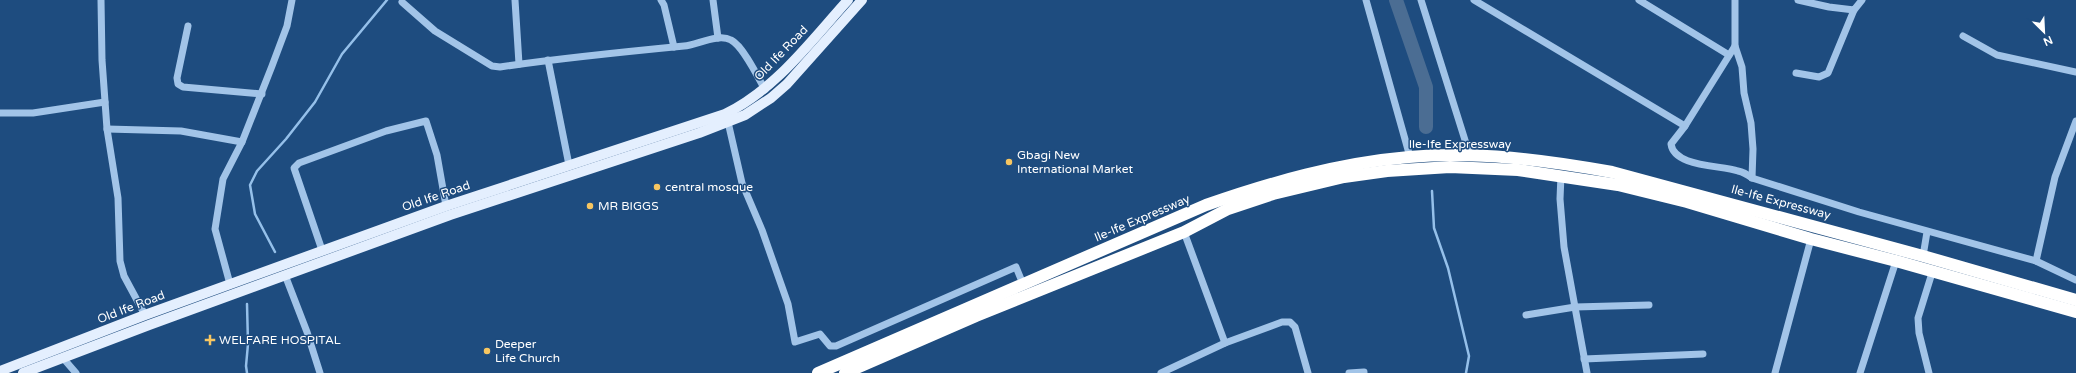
<svg xmlns="http://www.w3.org/2000/svg" width="2076" height="373" font-family="'Varela Round',sans-serif">
  <style>
    .lines { fill: none; stroke-linecap: round; stroke-linejoin: round }
    .stream { stroke: #95c0ea; stroke-width: 2.5 }
    .river { stroke: #4b6d93; stroke-width: 14 }
    .minor { stroke: #a2c4e8; stroke-width: 7 }
    .major { stroke: #e4effe; stroke-width: 10 }
    .highway { stroke: #fff; stroke-width: 12 }
    .poi-dot { fill: #f7c661; stroke: #1e4c7f; stroke-width: 1.5 }
    .labels { text-anchor: middle; stroke-width: 3; stroke-linejoin: round; paint-order: stroke }
    .street-label { font-size: 12px; fill: #fff; stroke: #1e4c7f }
    .poi-label { font-size: 12px; fill: #fff; stroke: #1e4c7f; text-anchor: start }
  </style>
  <rect width="100%" height="100%" fill="#1e4c7f"/>
  <g class="lines">
    <g class="stream">
      <polyline points="1432,191 1434,228 1448,268 1469,356 1466,373"/>
      <polyline points="275,252 255,214 250,185 257,171 286,139 315,102 342,54 387,0"/>
      <polyline points="247,304 248,344 246,366 247,373"/>
    </g>
    <polyline class="river" points="1396,0 1426,87 1426,127"/>
    <g class="minor">
      <polyline points="101,0 102,60 107,129 118,198 120,261 124,276 145,315"/>
      <polyline points="515,0 519,64"/>
      <polyline points="661,0 664,5 674,47"/>
      <polyline points="713,0 718,38"/>
      <polyline points="1366,0 1410,157"/>
      <polyline points="1421,0 1470,156"/>
      <polyline points="1474,0 1685,126"/>
      <polyline points="1639,0 1729,55"/>
      <path d="M1735,0V46L1685,126L1671,144C1674,167 1720,165 1738,171C1743,172 1748,175 1752,178L1859,212L2036,261L2076,280"/>
      <polyline points="1798,0 1829,7 1854,10 1862,0"/>
      <path d="M402,2L435,31L492,66L500,67C561,58 622,52 684,46C697,45 718,33 731,40C743,46 758,77 765,90"/>
      <polyline points="188,26 177,78 178,84 183,87 262,94"/>
      <polyline points="1963,36 1997,55 2076,72"/>
      <polyline points="1735,46 1742,67 1744,93 1751,123 1753,149 1752,178"/>
      <polyline points="548,60 569,165"/>
      <polyline points="1796,73 1819,77 1828,73 1854,10"/>
      <polyline points="0,113 33,113 105,102"/>
      <polyline points="728,122 742,183 762,230 788,304 795,342 820,334 830,346 836,346 1016,267 1023,284"/>
      <polyline points="107,129 181,131 242,142"/>
      <polyline points="1561,175 1560,199 1564,247 1587,373"/>
      <polyline points="1184,232 1225,343"/>
      <polyline points="322,250 294,168 299,163 386,131 426,121 437,155 446,206"/>
      <polyline points="1923,256 1927,232"/>
      <polyline points="2036,261 2055,177 2076,121"/>
      <polyline points="285,275 307,332 320,373"/>
      <polyline points="230,284 215,229 223,179 242,142 272,66 287,26 292,0"/>
      <polyline points="1526,315 1575,307 1649,305"/>
      <polyline points="63,358 76,373"/>
      <polyline points="1584,359 1703,354"/>
      <polyline points="1161,373 1225,343 1282,322 1290,322 1295,327 1308,373"/>
      <polyline points="1349,373 1364,372"/>
      <polyline points="1775,373 1811,239"/>
      <polyline points="1860,373 1896,261"/>
      <polyline points="1929,373 1919,333 1918,318 1932,273"/>
    </g>
    <g class="major">
      <path d="M0,371L145,315L446,206L725,114C776,89 810,42 848,0"/>
      <polyline points="23,373 149,325 450,215 699,133 745,115 771,98 787,84 862,0"/>
    </g>
    <g class="highway">
      <path d="M818,373L1206,205C1272,182 1339,163 1409,157C1477,151 1546,160 1612,172L1923,256L2076,300"/>
      <polyline points="845,373 976,316 1184,232 1228,209 1273,194 1344,177 1387,171 1450,167 1518,170 1618,185 1687,202 1811,239 1896,261 2076,312"/>
    </g>
  </g>
  <g class="poi-dot">
    <circle cx="1009" cy="162" r="4"/>
    <circle cx="657" cy="187" r="4"/>
    <circle cx="590" cy="206" r="4"/>
    <path d="M208 334h4v4h4v4h-4v4h-4v-4h-4v-4h4z"/>
    <circle cx="487" cy="351" r="4"/>
  </g>
  <g class="labels">
    <g class="street-label">
      <text transform="translate(781 53) rotate(-46)" y="4">Old Ife Road</text>
      <text x="1460" y="148">Ile-Ife Expressway</text>
      <text transform="translate(436 196) rotate(-19)" y="4">Old Ife Road</text>
      <text transform="translate(1781 202) rotate(15)" y="4">Ile-Ife Expressway</text>
      <text transform="translate(1142 218) rotate(-23)" y="4">Ile-Ife Expressway</text>
      <text transform="translate(131 307) rotate(-21)" y="4">Old Ife Road</text>
    </g>
    <g class="poi-label">
      <text x="1017" y="159">Gbagi New<tspan x="1017" dy="14">International Market</tspan></text>
      <text x="665" y="191">central mosque</text>
      <text x="598" y="210">MR BIGGS</text>
      <text x="219" y="344">WELFARE HOSPITAL</text>
      <text x="495" y="348">Deeper<tspan x="495" dy="14">Life Church</tspan></text>
    </g>
  </g>
  <g transform="translate(2044 32) rotate(156)" stroke="#1e4c7f" stroke-width="3" paint-order="stroke">
  <path d="M0-3L7 15L0 10L-7 15Z" fill="#ffffff"/>
  <text y="-6" font-size="11" font-weight="bold" text-anchor="middle" fill="#ffffff">N</text>
  </g>
</svg>
